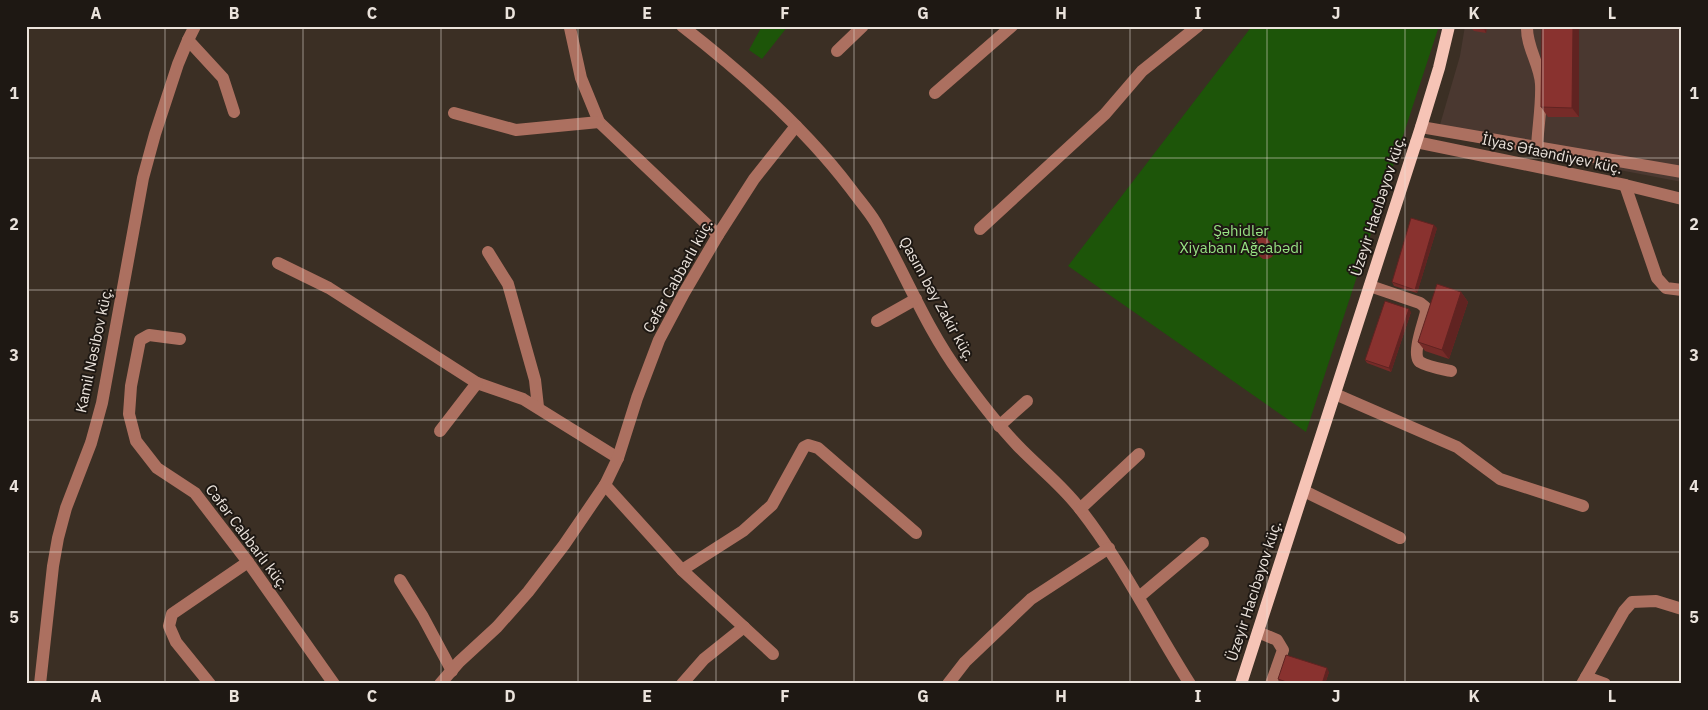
<svg xmlns="http://www.w3.org/2000/svg" width="1708" height="710" font-family="'IBM Plex Sans',sans-serif">
  <style>
    .education { fill: #4a3830 }
    .green { fill: #1d5509 }
    .lines { fill: none; stroke-linecap: round; stroke-linejoin: round }
    .minor { stroke: #ac7060; stroke-width: 12 }
    .major { stroke: #f6c4b6; stroke-width: 12 }
    .wall { fill: #762b28 }
    .shaded-wall { fill: #602321 }
    .building { fill: #89322f; stroke: #602321 }
    .grid { fill: none; stroke: #ebe3dc; stroke-width: 1; stroke-opacity: 0.55 }
    .labels { text-anchor: middle; stroke-width: 4; stroke-linejoin: round; paint-order: stroke }
    .street-label { font-size: 15px; fill: #ebe3dc; stroke: #1e1813 }
    .park-label { font-size: 15px; fill: #97e383; stroke: #1e1813 }
    .neatline { fill: none; stroke: #ebe3dc; stroke-width: 2 }
    .grid-label { font-size: 16px; text-anchor: middle; font-weight: bold; fill: #ebe3dc }
  </style>
  <rect width="100%" height="100%" fill="#3b2f24"/>
  <polygon class="education" points="1465,26 1682,26 1682,182 1437,135 1460,56"/>
  <g class="green">
    <polygon points="762,26 788,26 762,59 749,50"/>
    <polygon points="1252,26 1439,26 1306,432 1068,266"/>
  </g>
  <g class="lines">
    <g class="minor">
      <path d="M682,26C744,74 804,127 851,189C859,200 869,211 876,223C905,273 926,328 960,374C978,399 997,424 1018,446C1039,468 1062,485 1080,509C1123,564 1153,626 1190,684"/>
      <path d="M1527,26C1526,47 1540,64 1541,84C1542,104 1538,127 1537,147"/>
      <polyline points="570,28 581,78 599,122 718,235"/>
      <polyline points="188,40 223,78 234,112"/>
      <polyline points="837,51 863,26"/>
      <polyline points="935,93 1012,26"/>
      <polyline points="454,113 516,130 599,122"/>
      <polyline points="1421,127 1682,172"/>
      <polyline points="1416,142 1625,185 1682,199"/>
      <polyline points="1625,185 1657,278 1666,288 1682,290"/>
      <polyline points="980,229 1105,114 1142,71 1198,26"/>
      <polyline points="488,252 508,284 535,380 538,407"/>
      <polyline points="278,263 329,288 477,383 523,399 618,458"/>
      <path d="M1370,286L1420,303L1425,307L1426,312C1424,322 1411,355 1420,362C1428,367 1442,369 1451,371"/>
      <polyline points="877,321 916,299"/>
      <polyline points="180,339 149,335 140,340 131,386 129,414 136,441 157,468 195,493 248,562 334,684"/>
      <polyline points="1335,394 1457,447 1500,479 1583,506"/>
      <polyline points="999,426 1027,401"/>
      <polyline points="440,431 477,383"/>
      <polyline points="605,485 682,570 773,654"/>
      <polyline points="1304,491 1400,538"/>
      <polyline points="1080,509 1139,454"/>
      <polyline points="682,570 743,531 772,505 804,447 808,445 818,448 916,533"/>
      <polyline points="400,580 423,617 452,671"/>
      <polyline points="1139,597 1203,543"/>
      <polyline points="1258,632 1277,640 1283,650 1271,684"/>
      <polyline points="1586,677 1605,684"/>
      <polyline points="40,684 53,566 58,538 66,508 91,443 102,403 143,178 155,134 178,64 188,40 195,26"/>
      <polyline points="210,684 176,642 169,626 172,614 248,562"/>
      <polyline points="440,684 459,662 497,627 528,592 564,545 605,485 618,458 637,398 659,340 684,293 718,235 754,179 796,126"/>
      <polyline points="682,684 704,659 744,627"/>
      <polyline points="948,684 965,662 1031,599 1109,548"/>
      <polyline points="1582,684 1624,611 1632,602 1656,601 1682,609"/>
    </g>
    <polyline class="major" points="1241,684 1421,127 1439,68 1449,26"/>
  </g>
  <g class="wall">
    <polygon points="1487,26 1486,33 1474,31 1471,28"/>
    <polygon points="1542,26 1579,26 1579,117 1548,117 1541,107"/>
    <polygon points="1437,228 1417,293 1394,286 1392,282"/>
    <polygon points="1269,241 1273,247 1274,252 1272,257 1268,259 1263,259 1259,256 1255,249"/>
    <polygon points="1461,292 1468,302 1449,359 1425,351 1418,342"/>
    <polygon points="1411,312 1391,372 1367,363 1365,360"/>
    <polygon points="1329,672 1325,684 1284,684 1280,682 1278,679"/>
  </g>
  <g class="shaded-wall">
    <polygon points="1484,26 1487,26 1486,33 1484,29"/>
    <polygon points="1573,26 1579,26 1579,117 1572,108"/>
    <polygon points="1434,225 1437,228 1417,293 1415,290"/>
    <polygon points="1269,241 1273,247 1274,252 1272,257 1268,251"/>
    <polygon points="1461,292 1468,302 1449,359 1442,350"/>
    <polygon points="1409,309 1411,312 1391,372 1389,368"/>
    <polygon points="1327,668 1329,672 1325,684 1322,684"/>
  </g>
  <g class="building">
    <polygon points="1472,26 1484,26 1484,29 1471,28"/>
    <polygon points="1542,26 1573,26 1572,108 1541,107"/>
    <polygon points="1411,218 1434,225 1415,290 1392,282"/>
    <circle cx="1262" cy="245" r="8"/>
    <polygon points="1437,284 1461,292 1442,350 1418,342"/>
    <polygon points="1385,301 1409,309 1389,368 1365,360"/>
    <polygon points="1286,655 1327,668 1322,684 1292,684 1278,679"/>
  </g>
  <path class="grid" d="M165,26V684M303,26V684M441,26V684M578,26V684M716,26V684M854,26V684M992,26V684M1130,26V684M1267,26V684M1405,26V684M1543,26V684M26,158H1682M26,290H1682M26,420H1682M26,552H1682"/>
  <g class="labels">
    <g class="street-label">
      <text transform="translate(1552 154) rotate(12)" y="5">İlyas Əfaəndiyev küç.</text>
      <text transform="translate(1378 206) rotate(-72)" y="5">Üzeyir Hacıbəyov küç.</text>
      <text transform="translate(678 276) rotate(-61)" y="5">Cəfər Cabbarlı küç.</text>
      <text transform="translate(937 299) rotate(61)" y="5">Qasım bəy Zakir küç.</text>
      <text transform="translate(94 350) rotate(-78)" y="5">Kamil Nəsibov küç.</text>
      <text transform="translate(247 537) rotate(53)" y="5">Cəfər Cabbarlı küç.</text>
      <text transform="translate(1254 591) rotate(-72)" y="5">Üzeyir Hacıbəyov küç.</text>
    </g>
    <g class="park-label">
      <text x="1241" y="236">Şəhidlər<tspan x="1241" dy="17">Xiyabanı Ağcabədi</tspan></text>
    </g>
  </g>
  <rect width="1708" height="710" fill="none" stroke="#1e1813" stroke-width="55"/>
  <rect x="28" y="28" width="1652" height="654" class="neatline"/>
  <g class="grid-label">
    <text x="96" y="19">A</text>
    <text x="234" y="19">B</text>
    <text x="372" y="19">C</text>
    <text x="510" y="19">D</text>
    <text x="647" y="19">E</text>
    <text x="785" y="19">F</text>
    <text x="923" y="19">G</text>
    <text x="1061" y="19">H</text>
    <text x="1198" y="19">I</text>
    <text x="1336" y="19">J</text>
    <text x="1474" y="19">K</text>
    <text x="1612" y="19">L</text>
    <text x="14" y="99">1</text>
    <text x="1694" y="99">1</text>
    <text x="14" y="230">2</text>
    <text x="1694" y="230">2</text>
    <text x="14" y="361">3</text>
    <text x="1694" y="361">3</text>
    <text x="14" y="492">4</text>
    <text x="1694" y="492">4</text>
    <text x="14" y="623">5</text>
    <text x="1694" y="623">5</text>
    <text x="96" y="702">A</text>
    <text x="234" y="702">B</text>
    <text x="372" y="702">C</text>
    <text x="510" y="702">D</text>
    <text x="647" y="702">E</text>
    <text x="785" y="702">F</text>
    <text x="923" y="702">G</text>
    <text x="1061" y="702">H</text>
    <text x="1198" y="702">I</text>
    <text x="1336" y="702">J</text>
    <text x="1474" y="702">K</text>
    <text x="1612" y="702">L</text>
  </g>
</svg>
